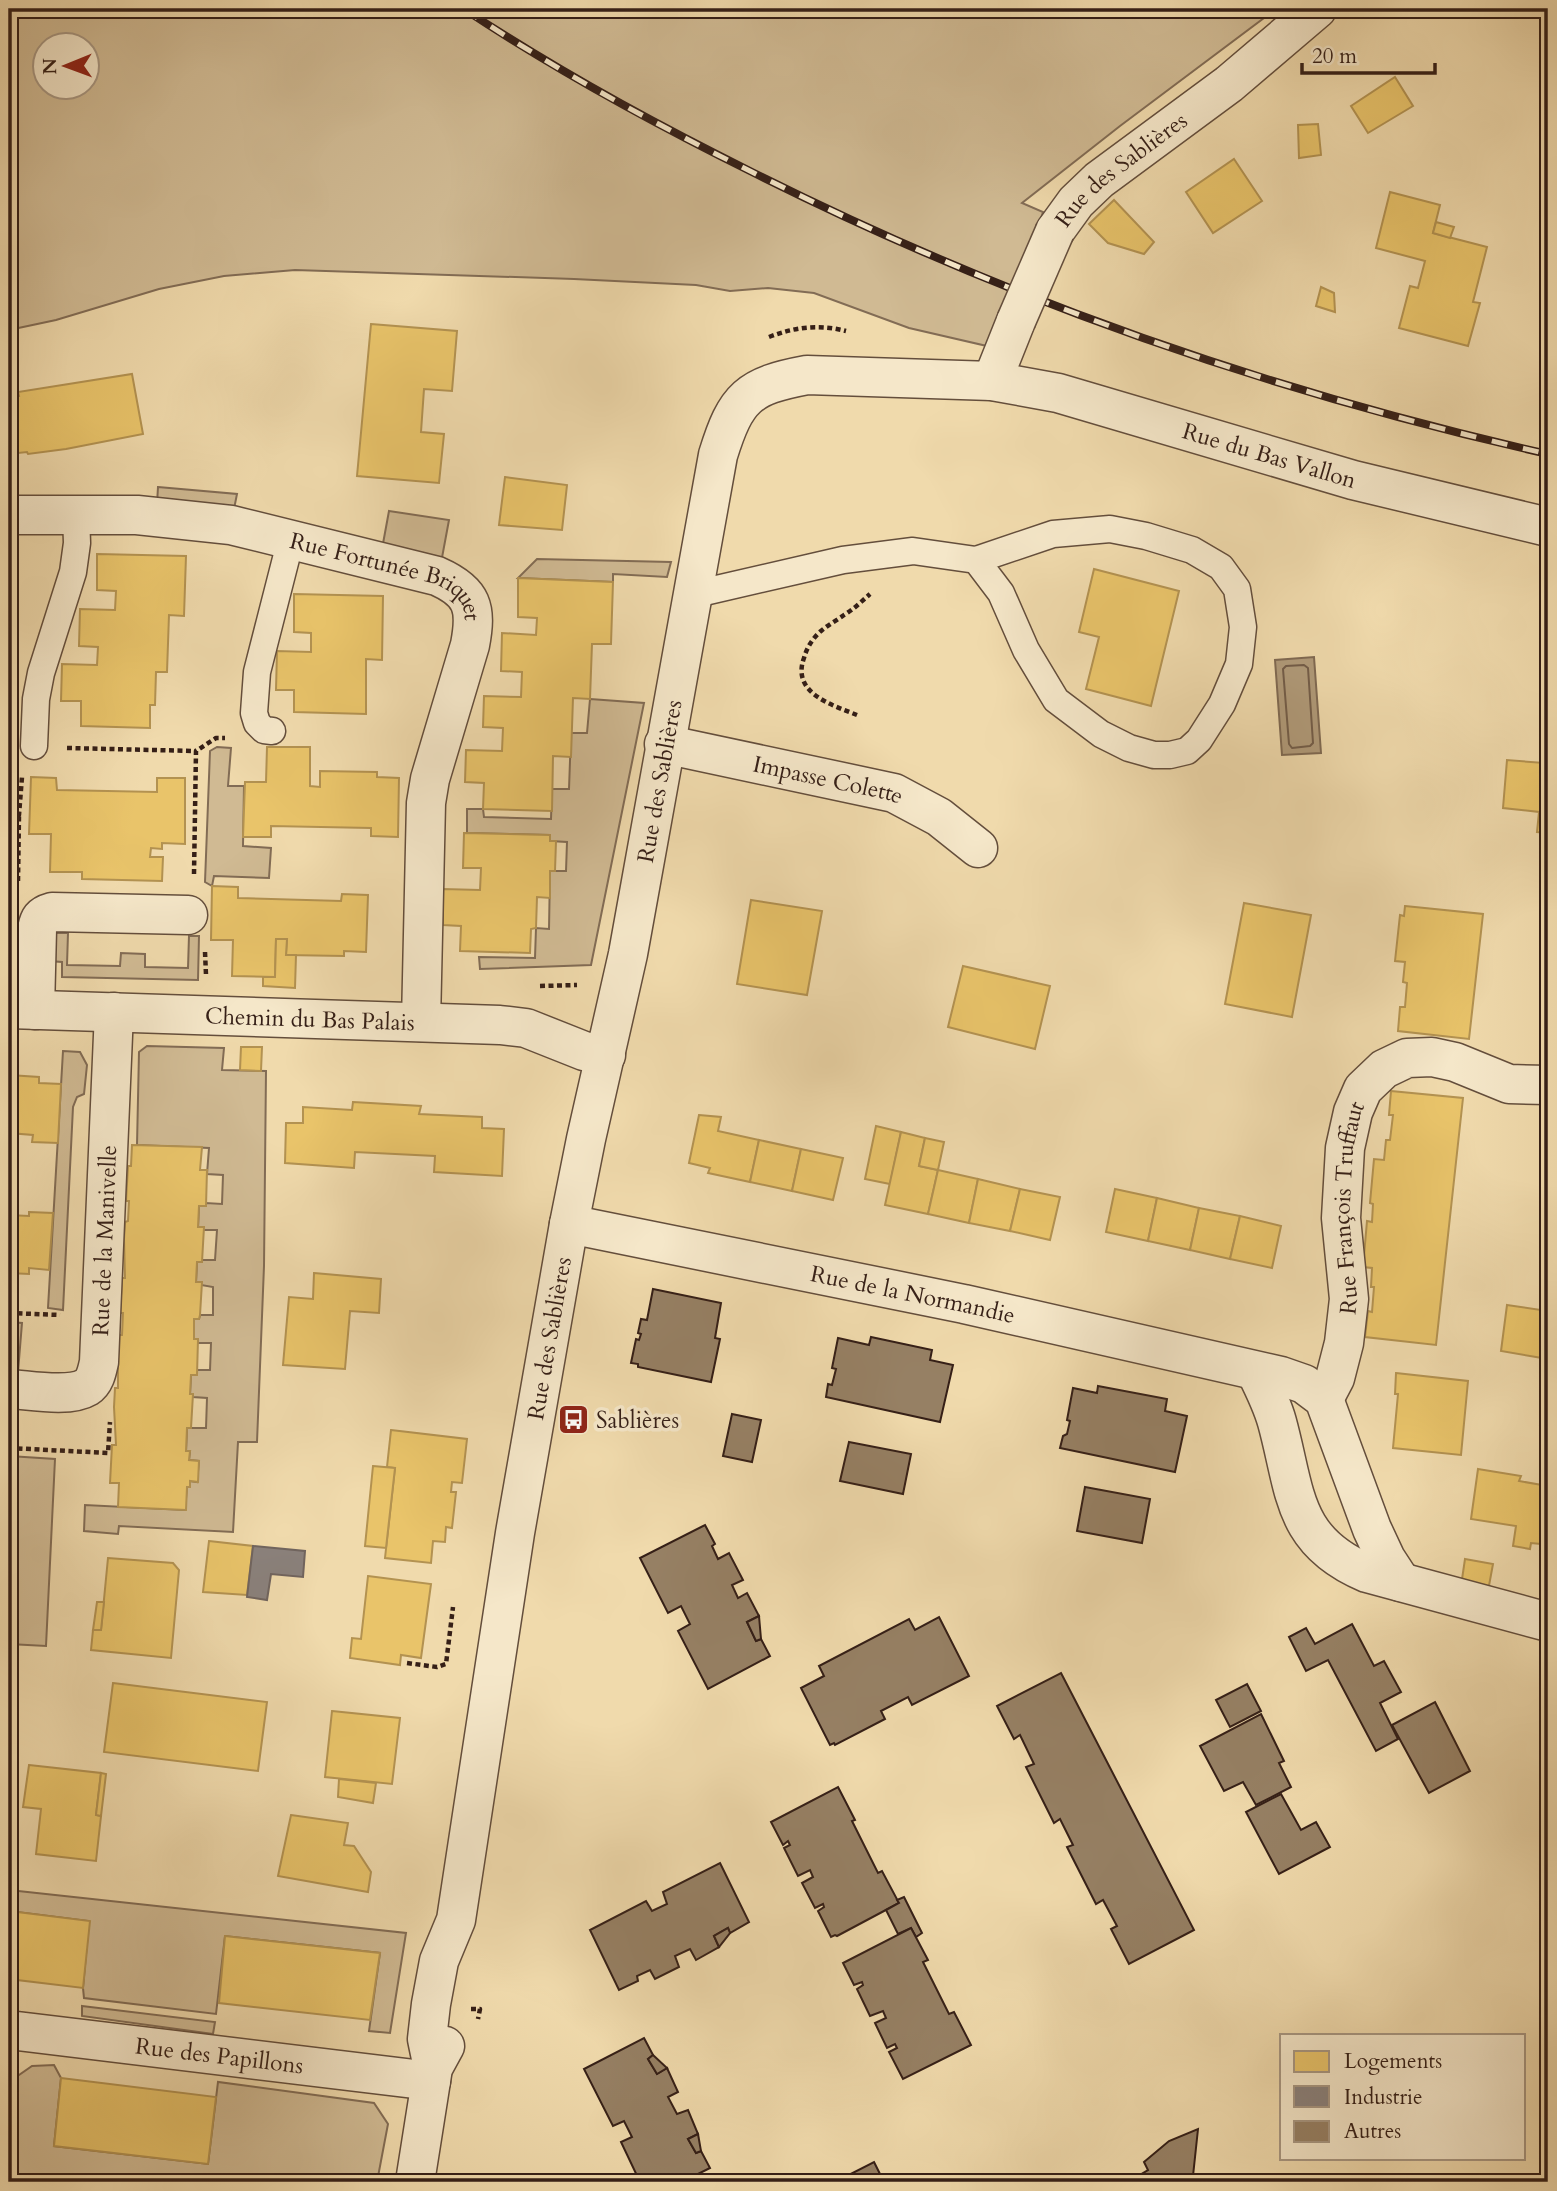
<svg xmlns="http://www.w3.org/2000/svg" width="1557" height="2191" font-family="Cardo,serif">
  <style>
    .green { fill: #d0ba93; stroke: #826c55; stroke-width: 2; fill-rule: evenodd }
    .water { fill: #b09a79; stroke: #7f6952; stroke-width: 2 }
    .homes { fill: #e9c46a; stroke: #b39251; stroke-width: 2 }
    .industry { fill: #8a817c; stroke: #70645e; stroke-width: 2 }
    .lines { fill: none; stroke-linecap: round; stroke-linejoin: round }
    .shore { stroke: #725c48; stroke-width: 2 }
    .building { fill: #968064; stroke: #351f17; stroke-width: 2 }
    .service-casing { stroke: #644e3c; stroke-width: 29 }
    .minor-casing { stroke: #644e3c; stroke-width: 41 }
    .tertiary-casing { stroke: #644e3c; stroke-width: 41 }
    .path { stroke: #351f17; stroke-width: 4.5; stroke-dasharray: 5 3.5; stroke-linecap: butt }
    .service { stroke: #f5e7c9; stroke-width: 26 }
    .minor { stroke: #f5e7c9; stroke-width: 38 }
    .tertiary { stroke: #f5e7c9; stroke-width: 38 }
    .rail-casing { stroke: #351f17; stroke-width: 8 }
    .rail { stroke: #f5e7c9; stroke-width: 5; stroke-dasharray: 16; stroke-linecap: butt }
    .minor-bridge-casing { stroke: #644e3c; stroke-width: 41; stroke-linecap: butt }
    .minor-bridge { stroke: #f5e7c9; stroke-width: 38 }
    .labels { text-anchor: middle; stroke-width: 7; stroke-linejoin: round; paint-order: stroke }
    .street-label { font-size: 23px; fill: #351f17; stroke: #f5e7c9 }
    .poi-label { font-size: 23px; fill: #351f17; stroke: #f5e7c9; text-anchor: start }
  </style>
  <rect width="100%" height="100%" fill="#f0daac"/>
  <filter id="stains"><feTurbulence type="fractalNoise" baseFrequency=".00286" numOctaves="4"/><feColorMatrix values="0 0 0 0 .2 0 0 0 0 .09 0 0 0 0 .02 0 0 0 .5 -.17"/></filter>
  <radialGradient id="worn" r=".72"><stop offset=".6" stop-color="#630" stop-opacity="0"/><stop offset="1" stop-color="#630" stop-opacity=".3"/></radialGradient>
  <g class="green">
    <path d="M9,9H1276L1120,126L1022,203L1043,212L1033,245L987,346L909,328L814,293L768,288L730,291L696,285L574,279L295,270L224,276L159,289L56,320L9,330ZM46,46H88V88H46Z"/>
    <polygon points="158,487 237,494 233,514 157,504"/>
    <polygon points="389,511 449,520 441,563 382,549"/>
    <polygon points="537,559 671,562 667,577 613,574 613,582 518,578"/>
    <polygon points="590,699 644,703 591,965 480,969 479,957 535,958 536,928 549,929 550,871 566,871 567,842 550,841 549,835 467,833 467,809 483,809 484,817 551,819 552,789 569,789 571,733 587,733"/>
    <polygon points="217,747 231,748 228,786 244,786 243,846 271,848 269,878 214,876 212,886 205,882 210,751"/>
    <polygon points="50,933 68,933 67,965 120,966 121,953 145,954 145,967 188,968 189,936 199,936 198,980 62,977 62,962 49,961"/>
    <polygon points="147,1046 224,1048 222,1070 266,1071 264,1266 257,1442 238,1442 233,1532 119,1526 118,1534 84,1531 85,1505 185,1510 187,1487 190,1487 190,1481 197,1482 199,1461 189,1460 190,1451 186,1451 187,1428 206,1428 207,1398 193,1397 193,1394 190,1394 191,1375 196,1375 197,1370 210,1370 211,1343 198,1343 198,1339 194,1339 194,1319 199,1319 200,1315 213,1315 213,1287 201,1285 201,1282 196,1282 197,1262 202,1262 202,1260 215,1260 217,1230 203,1230 198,1227 199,1206 206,1206 206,1203 222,1204 223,1175 207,1174 209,1148 137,1145 139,1052"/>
    <polygon points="63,1051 80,1052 87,1065 84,1094 77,1097 73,1107 63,1310 48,1308"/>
    <polygon points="9,1322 22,1323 18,1372 9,1371"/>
    <polygon points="9,1456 55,1459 46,1646 9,1644"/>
    <polygon points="9,1890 406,1933 390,2033 369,2031 380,1953 225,1936 216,2014 84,1998 83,1988 89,1921 9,1911"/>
    <polygon points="82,2006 215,2022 213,2034 82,2016"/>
    <polygon points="54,2065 61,2078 54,2146 208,2164 218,2082 374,2103 388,2124 377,2182 9,2182 9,2082 32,2066"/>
  </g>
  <polygon class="water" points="1314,657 1321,753 1282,755 1275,660"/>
  <g class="homes">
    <polygon points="1395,77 1413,106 1368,133 1351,106"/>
    <polygon points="1318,124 1321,155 1299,158 1298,125"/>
    <polygon points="1234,159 1262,201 1213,233 1186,192"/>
    <polygon points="1390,192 1440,205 1433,233 1487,247 1473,302 1480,303 1468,346 1399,328 1410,286 1418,288 1425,261 1376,248"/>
    <polygon points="1114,200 1154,242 1144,254 1108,243 1089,224"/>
    <polygon points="1436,222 1454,227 1450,238 1433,233"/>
    <polygon points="1321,287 1334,293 1335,312 1316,306"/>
    <polygon points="371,324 457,331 452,391 424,389 421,432 444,434 439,483 357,476"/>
    <polygon points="132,374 143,434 66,449 28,454 27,452 9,454 9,398 19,396 18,392"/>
    <polygon points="505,477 567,485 562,530 499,525"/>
    <polygon points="97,554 186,556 184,616 169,615 167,672 156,672 155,705 150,705 150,728 81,726 81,701 61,701 62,664 97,665 98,647 79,646 80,609 115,610 116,591 97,590"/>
    <polygon points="1094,569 1179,591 1151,706 1086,689 1099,637 1079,632"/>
    <polygon points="518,578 613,582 611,644 592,644 590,699 573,698 571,757 553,756 552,811 483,809 484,783 465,782 466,750 502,751 503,728 483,727 484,696 521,697 522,672 501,671 502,633 536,635 537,618 518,617"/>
    <polygon points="294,594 383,596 382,660 366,659 366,714 294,712 294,690 276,690 277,651 311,652 311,633 294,632"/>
    <polygon points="267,747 310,747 310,786 320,787 320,771 377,772 377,777 399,778 398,837 371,836 371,828 271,826 271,837 243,837 245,782 266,782"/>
    <polygon points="1545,751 1548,752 1548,833 1537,832 1539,812 1503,808 1507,760 1544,763"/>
    <polygon points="31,777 56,778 57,790 157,792 157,778 185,778 185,844 162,843 162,849 151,848 150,857 163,857 162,881 82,879 82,872 50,872 51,834 29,834"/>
    <polygon points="464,833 550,835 550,841 556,841 555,871 550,871 550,898 537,897 536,928 531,929 530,953 460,951 461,926 443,925 443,889 480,890 481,868 463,868"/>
    <polygon points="212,886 238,887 238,898 341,901 342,894 368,895 366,952 344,951 344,956 286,955 287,939 276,939 275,977 232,976 233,940 211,940"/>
    <polygon points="751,900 822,911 807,995 737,984"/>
    <polygon points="1244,903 1311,915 1292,1017 1225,1004"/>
    <polygon points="1405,906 1483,914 1469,1039 1398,1031 1400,1007 1405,1007 1407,983 1403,982 1405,962 1395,961 1400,915 1404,916"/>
    <polygon points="276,939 287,939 286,955 296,955 295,988 263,986 263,977 275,977"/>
    <polygon points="963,966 1050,986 1035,1049 948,1027"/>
    <polygon points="241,1047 262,1047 261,1071 240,1070"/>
    <polygon points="9,1075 39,1077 39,1083 61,1084 58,1143 32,1142 33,1135 9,1133"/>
    <polygon points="1391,1091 1463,1098 1436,1345 1365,1337 1368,1311 1372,1312 1374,1287 1371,1287 1372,1268 1363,1267 1367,1221 1372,1222 1373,1204 1370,1203 1374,1159 1384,1160 1386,1140 1390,1140 1393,1115 1389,1115"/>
    <polygon points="353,1102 421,1106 419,1114 482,1117 482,1128 504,1129 502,1176 434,1172 435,1156 355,1152 354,1168 285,1163 286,1123 303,1123 303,1107 352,1110"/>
    <polygon points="699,1115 721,1117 718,1131 759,1140 750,1182 708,1173 710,1168 689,1163"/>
    <polygon points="876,1126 901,1132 890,1184 865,1179"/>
    <polygon points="901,1132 925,1138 919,1166 938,1170 928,1214 885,1205"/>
    <polygon points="925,1138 944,1142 938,1170 919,1166"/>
    <polygon points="759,1140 801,1149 792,1191 750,1182"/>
    <polygon points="132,1145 202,1147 200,1170 207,1170 206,1206 199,1206 198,1227 204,1227 202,1262 197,1262 196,1282 202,1282 200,1315 199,1319 194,1319 194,1339 198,1339 197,1375 191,1375 190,1394 193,1394 191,1428 187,1428 186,1451 190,1451 189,1460 199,1461 198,1482 190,1481 190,1487 187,1487 186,1510 118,1507 119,1483 110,1483 112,1445 116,1445 114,1407 115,1388 118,1388 118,1335 122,1335 123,1313 120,1313 122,1278 125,1278 124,1239 125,1222 128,1221 129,1201 126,1201 128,1166 131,1166"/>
    <polygon points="801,1149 843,1158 833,1200 792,1191"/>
    <polygon points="938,1170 978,1179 969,1223 928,1214"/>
    <polygon points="978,1179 1020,1189 1010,1231 969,1223"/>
    <polygon points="1020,1189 1060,1197 1050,1240 1010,1231"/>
    <polygon points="1115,1189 1157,1198 1148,1241 1106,1232"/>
    <polygon points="1157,1198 1199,1208 1190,1250 1148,1241"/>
    <polygon points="1548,1199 1548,1251 1544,1251 1543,1204"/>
    <polygon points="1199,1208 1240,1216 1230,1259 1190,1250"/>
    <polygon points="29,1212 53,1213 49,1270 29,1268 29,1274 9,1273 9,1215 29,1216"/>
    <polygon points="1240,1216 1281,1226 1272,1268 1230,1259"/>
    <polygon points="314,1273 381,1279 379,1313 350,1311 345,1369 283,1365 289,1297 313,1299"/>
    <polygon points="1507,1305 1548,1311 1548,1359 1501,1351"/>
    <polygon points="1548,1368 1548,1427 1540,1425"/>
    <polygon points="1396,1373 1468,1381 1461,1455 1393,1448 1398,1394 1395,1394"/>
    <polygon points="391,1430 467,1439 462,1483 452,1482 451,1492 456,1492 452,1528 446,1527 445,1542 433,1541 431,1563 385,1558 395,1468 387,1467"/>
    <polygon points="373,1466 395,1468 386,1548 365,1546"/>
    <polygon points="1478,1469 1521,1476 1519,1481 1548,1486 1548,1552 1540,1550 1541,1544 1531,1543 1530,1549 1513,1546 1516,1526 1471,1519"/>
    <polygon points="209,1541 253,1546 247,1595 203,1592"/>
    <polygon points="108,1558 173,1563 179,1570 171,1658 91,1650 93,1630 101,1630"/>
    <polygon points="1465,1559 1493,1564 1488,1591 1461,1586"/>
    <polygon points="368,1576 431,1584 421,1658 401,1655 400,1665 350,1658 352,1638 361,1639"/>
    <polygon points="97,1602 104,1602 101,1630 93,1630"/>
    <polygon points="113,1683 267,1702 258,1771 104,1752"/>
    <polygon points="332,1711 400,1718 392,1784 325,1777"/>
    <polygon points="29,1765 101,1773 96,1815 101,1816 96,1861 36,1854 41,1809 23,1807"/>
    <polygon points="101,1773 106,1774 101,1816 96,1815"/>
    <polygon points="339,1779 376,1783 373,1803 338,1797"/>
    <polygon points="291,1815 348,1823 344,1845 354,1846 371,1872 368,1892 278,1876"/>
    <polygon points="9,1911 90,1921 83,1988 9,1979"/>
    <polygon points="225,1936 380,1953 370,2020 219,2003"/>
    <polygon points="61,2078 216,2097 208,2164 54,2146"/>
  </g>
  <polygon class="industry" points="253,1546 305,1551 303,1577 271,1574 267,1600 247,1597"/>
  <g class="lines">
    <polygon class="shore" points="1304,665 1308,668 1313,743 1310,746 1292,748 1289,744 1283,669 1286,666"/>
  </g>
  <g class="building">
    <polygon points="653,1289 721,1303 715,1338 720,1339 711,1382 638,1367 638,1364 631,1363 636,1339 639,1340 641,1334 638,1333 641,1319 647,1320"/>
    <polygon points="871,1337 932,1350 930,1360 953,1365 940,1422 826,1397 828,1384 832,1385 836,1369 832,1368 838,1338 869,1345"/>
    <polygon points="1098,1386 1167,1399 1165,1411 1187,1416 1175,1472 1060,1448 1063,1436 1067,1434 1070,1421 1067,1420 1073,1388 1097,1393"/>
    <polygon points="732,1414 761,1420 752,1462 723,1456"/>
    <polygon points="849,1442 911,1454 903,1494 840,1481"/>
    <polygon points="1085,1487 1150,1499 1142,1543 1077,1531"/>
    <polygon points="705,1525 715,1544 712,1546 718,1559 729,1553 743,1580 732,1585 738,1598 747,1593 759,1616 747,1622 756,1641 761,1639 770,1656 708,1689 678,1631 690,1624 681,1606 668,1613 640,1558"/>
    <polygon points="759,1616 761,1639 756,1641 747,1622"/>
    <polygon points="939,1617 969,1676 912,1705 908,1697 881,1711 885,1719 835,1745 834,1743 830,1745 801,1688 824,1676 819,1666 909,1619 915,1630"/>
    <polygon points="1352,1624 1374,1666 1384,1661 1401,1692 1380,1703 1398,1739 1376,1751 1328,1660 1306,1671 1289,1637 1306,1628 1315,1644"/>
    <polygon points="1061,1673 1194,1930 1129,1964 1111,1929 1117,1926 1103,1900 1096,1904 1067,1847 1073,1845 1060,1819 1054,1823 1026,1767 1034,1764 1020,1735 1014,1739 997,1706"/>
    <polygon points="1247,1684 1261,1711 1230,1727 1216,1700"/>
    <polygon points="1435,1702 1470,1771 1429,1793 1392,1725"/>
    <polygon points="1261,1714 1284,1761 1279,1763 1291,1787 1256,1805 1243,1782 1224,1791 1200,1746"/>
    <polygon points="838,1787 855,1820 852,1821 878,1873 882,1871 899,1903 837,1936 835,1935 831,1937 818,1911 824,1907 823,1904 815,1908 802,1883 813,1877 810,1870 798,1876 784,1848 790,1845 788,1841 783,1845 771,1822"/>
    <polygon points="1281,1794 1301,1830 1316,1822 1330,1847 1279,1874 1246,1812"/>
    <polygon points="720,1863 749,1922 730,1933 728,1928 714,1936 719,1947 696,1960 690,1949 675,1956 679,1967 655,1979 650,1970 637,1976 638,1981 619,1990 590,1930 646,1901 652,1911 667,1904 663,1892"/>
    <polygon points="904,1897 922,1933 916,1937 911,1928 898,1934 886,1910 899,1903 897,1900"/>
    <polygon points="728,1928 730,1933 719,1947 714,1936"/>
    <polygon points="911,1928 928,1960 923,1962 949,2014 954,2012 971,2045 903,2079 889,2052 897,2048 895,2044 887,2048 875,2023 886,2018 883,2011 870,2016 857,1989 863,1985 862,1982 854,1985 843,1963"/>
    <polygon points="644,2038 653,2055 648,2059 657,2074 667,2068 678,2092 668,2097 677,2114 688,2110 698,2134 688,2139 696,2153 701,2151 710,2168 682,2182 640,2182 621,2142 632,2137 624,2121 613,2126 584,2069"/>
    <polygon points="653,2055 667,2068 657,2074 648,2059"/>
    <polygon points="1198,2129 1193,2176 1211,2180 1210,2182 1128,2182 1148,2170 1144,2162 1169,2141"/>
    <polygon points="698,2134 701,2151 696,2153 688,2139"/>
    <polygon points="874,2162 884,2182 835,2182"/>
  </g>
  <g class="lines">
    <defs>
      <g id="service">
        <polyline points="691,595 843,560 913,551 976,560 1001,593 1026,650 1056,700 1101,734 1129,748 1154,755 1170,755 1187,751 1199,740 1222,704 1239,664 1243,627 1237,589 1221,567 1192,550 1146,536 1110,529 1053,534 976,560"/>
        <polyline points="272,731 264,730 257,723 254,713 257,672 291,539"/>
        <polyline points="34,746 36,699 41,673 73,572 77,543 76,515"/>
      </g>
      <g id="minor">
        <path id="s1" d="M1055,231L1076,202L1099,180L1229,84L1317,9"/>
        <polyline points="992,381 1016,321"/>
        <path id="s2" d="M9,515H137L231,525L437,576C473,592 477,608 470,645L430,779L426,803L421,1022"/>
        <path id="s3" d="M664,744L894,793L939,817L978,848"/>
        <path id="s4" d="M9,1009L500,1025L526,1028L584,1051L606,1055"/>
        <path d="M35,1010L37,929C39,919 41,915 52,912L188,915"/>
        <path id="s5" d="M569,1224L586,1139L628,954L718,455C736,397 748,386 807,375L992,381L1058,393L1353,480L1548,527"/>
        <path id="s6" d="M9,1389C29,1390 69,1398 87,1387C95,1382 97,1371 99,1362L114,1012"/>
        <path id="s7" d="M1324,1399L1335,1378L1344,1343L1349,1299L1341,1218L1345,1148L1353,1112L1363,1089L1384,1069L1407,1058L1432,1057L1455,1062L1509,1084L1548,1085"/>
        <path id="s8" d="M9,2030L431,2081"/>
      </g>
      <g id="tertiary">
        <path d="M1256,1372C1264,1388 1272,1404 1277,1422C1296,1491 1291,1541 1367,1573L1548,1622"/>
        <path id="s9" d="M433,2068L427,2039L431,2004L439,1961L456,1920L515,1533L569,1224L964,1304L1281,1376L1304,1384L1324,1399L1372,1529L1386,1559L1401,1582"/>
        <polyline points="415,2182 433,2068 445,2046"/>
      </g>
    </defs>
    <use href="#service" class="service-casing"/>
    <use href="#minor" class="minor-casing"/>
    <use href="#tertiary" class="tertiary-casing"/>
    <g class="path">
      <path d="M769,337C795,327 819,324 846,331"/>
      <path d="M857,715C832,705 791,693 804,658C807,647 813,638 821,631C828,625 837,620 844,615C854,609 862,601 870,594"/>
      <polyline points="67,748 196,751"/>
      <polyline points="9,815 19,815 22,777"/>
      <polyline points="194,874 196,751 216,738 225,738"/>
      <polyline points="18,881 19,815"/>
      <polyline points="205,952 206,975"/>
      <polyline points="540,986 577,985"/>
      <polyline points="9,1313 60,1315"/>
      <polyline points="9,1448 108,1453 110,1422"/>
      <polyline points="407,1663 437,1667 446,1664 453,1607"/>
      <polyline points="471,2009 480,2009 478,2019"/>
    </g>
    <use href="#service" class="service"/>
    <use href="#minor" class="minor"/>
    <use href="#tertiary" class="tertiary"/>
    <defs>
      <path id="rail" d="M464,9C556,70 653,123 752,172C1005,299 1272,392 1548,454"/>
    </defs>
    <use href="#rail" class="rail-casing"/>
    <use href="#rail" class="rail"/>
    <defs>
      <polyline id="minor-bridge" points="1016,321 1055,231"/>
    </defs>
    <use href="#minor-bridge" class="minor-bridge-casing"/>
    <use href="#minor-bridge" class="minor-bridge"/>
  </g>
  <defs>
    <symbol id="bus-square" viewBox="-11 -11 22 22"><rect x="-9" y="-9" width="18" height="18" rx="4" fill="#8f2418" stroke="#f5e7c9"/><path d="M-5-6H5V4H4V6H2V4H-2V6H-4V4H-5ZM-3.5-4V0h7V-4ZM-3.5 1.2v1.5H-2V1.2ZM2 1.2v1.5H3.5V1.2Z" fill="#fff"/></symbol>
  </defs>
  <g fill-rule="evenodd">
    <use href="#bus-square" x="556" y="1402" width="35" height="35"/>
  </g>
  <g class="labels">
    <g class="street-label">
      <text dy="8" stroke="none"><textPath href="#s1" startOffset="91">Rue des Sablières</textPath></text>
      <text dy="8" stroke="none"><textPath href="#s5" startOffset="1386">Rue du Bas Vallon</textPath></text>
      <text dy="8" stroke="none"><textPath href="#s2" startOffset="390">Rue Fortunée Briquet</textPath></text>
      <text dy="8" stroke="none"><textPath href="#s5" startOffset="452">Rue des Sablières</textPath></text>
      <text dy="8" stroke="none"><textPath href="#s3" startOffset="168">Impasse Colette</textPath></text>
      <text dy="8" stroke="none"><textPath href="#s4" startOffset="301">Chemin du Bas Palais</textPath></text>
      <text dy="8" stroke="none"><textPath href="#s7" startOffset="196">Rue François Truffaut</textPath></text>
      <text dy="8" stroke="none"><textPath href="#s6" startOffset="229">Rue de la Manivelle</textPath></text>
      <text dy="8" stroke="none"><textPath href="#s9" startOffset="1209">Rue de la Normandie</textPath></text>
      <text dy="8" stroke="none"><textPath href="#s9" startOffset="742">Rue des Sablières</textPath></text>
      <text dy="8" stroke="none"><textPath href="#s8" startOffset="212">Rue des Papillons</textPath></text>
    </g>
    <g class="poi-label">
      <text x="596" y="1428">Sablières</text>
    </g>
  </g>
  <rect width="1557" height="2191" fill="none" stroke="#f0daac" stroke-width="35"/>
  <rect x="10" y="10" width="1536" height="2170" fill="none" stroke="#351f17" stroke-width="3.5"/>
  <rect x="18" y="18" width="1522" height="2156" fill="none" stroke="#351f17" stroke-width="2"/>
  <rect x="1280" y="2034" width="245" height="126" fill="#f5e7c9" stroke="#a89782" stroke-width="2"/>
  <rect x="1294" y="2051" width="35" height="21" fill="#e9c46a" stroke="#a89782" stroke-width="2"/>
  <text x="1344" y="2068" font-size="21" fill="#351f17">Logements</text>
  <rect x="1294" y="2086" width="35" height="21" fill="#8a817c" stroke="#a89782" stroke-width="2"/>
  <text x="1344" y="2104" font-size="21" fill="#351f17">Industrie</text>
  <rect x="1294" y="2121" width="35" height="21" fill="#968064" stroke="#a89782" stroke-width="2"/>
  <text x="1344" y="2138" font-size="21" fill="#351f17">Autres</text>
  <g transform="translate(66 66) rotate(269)"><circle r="33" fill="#f5e7c9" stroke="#a89782" stroke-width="2"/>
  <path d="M0-5L12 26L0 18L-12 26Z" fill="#8f2418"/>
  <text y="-10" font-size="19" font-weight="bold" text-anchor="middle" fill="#351f17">N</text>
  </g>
  <path d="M1302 63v10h133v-10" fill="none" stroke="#351f17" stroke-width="3.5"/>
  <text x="1312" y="63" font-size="21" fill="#351f17" stroke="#f5e7c9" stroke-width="5" paint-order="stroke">20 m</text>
  <rect width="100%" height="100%" filter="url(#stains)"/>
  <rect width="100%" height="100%" fill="url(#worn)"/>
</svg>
